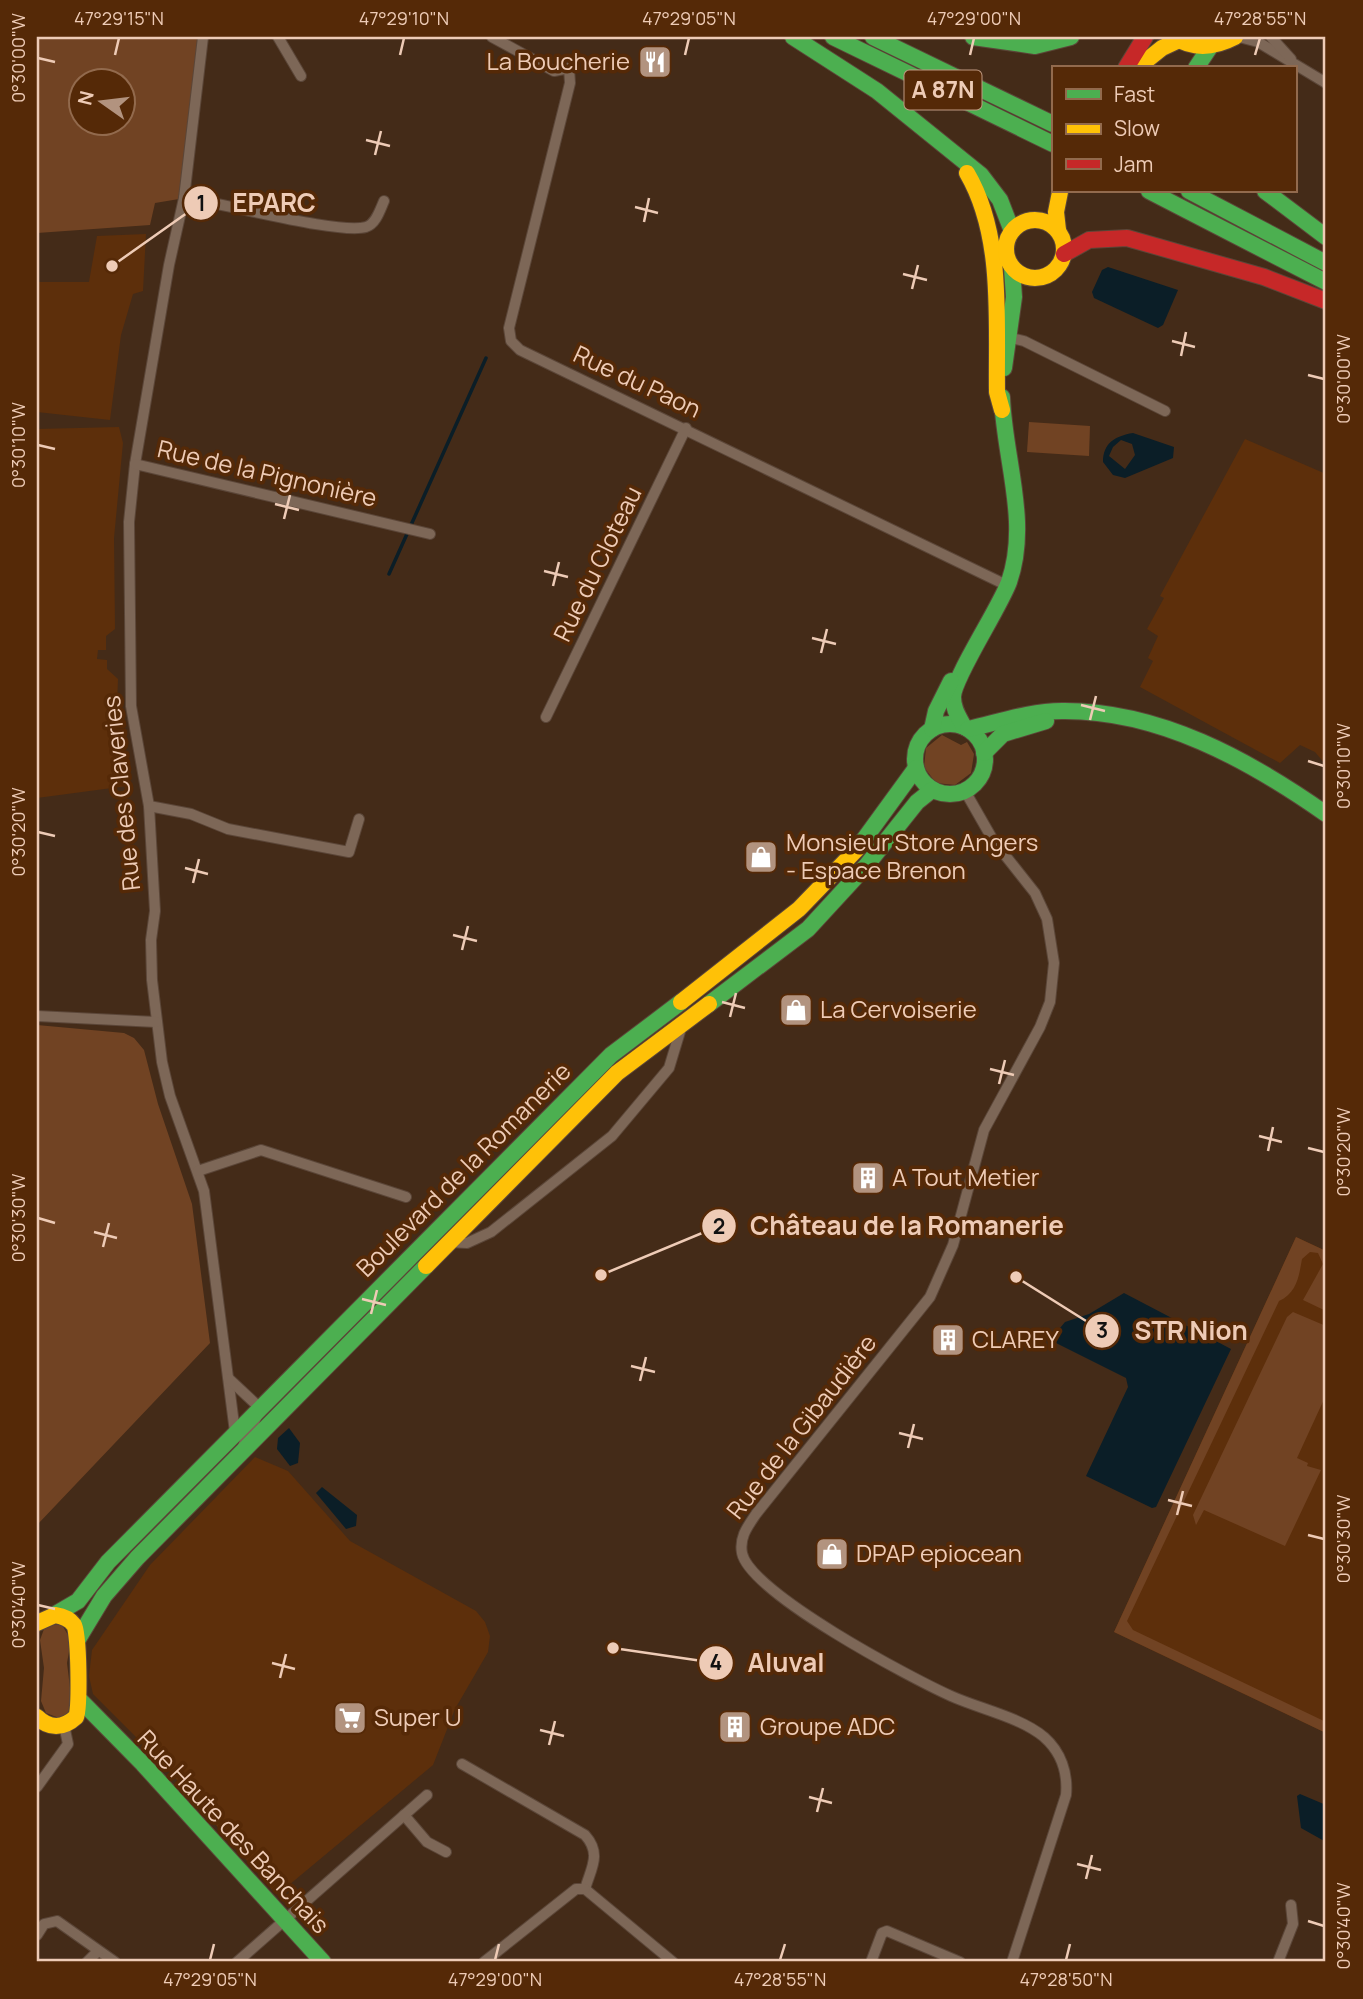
<svg xmlns="http://www.w3.org/2000/svg" width="1363" height="1999" font-family="Manrope,sans-serif">
  <style>
    .built { fill: #5d2f0b }
    .green { fill: #714323; fill-rule: evenodd }
    .water { fill: #0b1e27; fill-rule: evenodd }
    .lines { fill: none; stroke-linecap: round; stroke-linejoin: round }
    .stream { stroke: #0b1e27; stroke-width: 3.5 }
    .street-casing { stroke: #5b4638; stroke-width: 12 }
    .fast-casing { stroke: #5b4638; stroke-width: 18 }
    .slow-casing { stroke: #5b4638; stroke-width: 18 }
    .jam-casing { stroke: #5b4638; stroke-width: 18 }
    .street { stroke: #7d6757; stroke-width: 10 }
    .fast { stroke: #4caf50; stroke-width: 16 }
    .slow { stroke: #ffc107; stroke-width: 16 }
    .jam { stroke: #c62828; stroke-width: 16 }
    .ticks { fill: none; stroke: #eecbb6; stroke-width: 2.5 }
    .labels { text-anchor: middle; stroke-width: 7; stroke-linejoin: round; paint-order: stroke }
    .shield { fill: #552907; stroke: #c09a82; stroke-width: 2 }
    .shield-label { font-size: 23px; font-weight: bold; fill: #eecbb6 }
    .poi-label { font-size: 24px; fill: #eecbb6; stroke: #552907; text-anchor: start }
    .street-label { font-size: 24px; fill: #eecbb6; stroke: #552907 }
    .leader { fill: none; stroke: #eecbb6; stroke-width: 2.5 }
    .callout-dot { fill: #eecbb6; stroke: #552907; stroke-width: 2.5 }
    .mark-label { font-size: 21px; text-anchor: middle; font-weight: bold; fill: #111 }
    .callout-label { font-size: 26px; text-anchor: middle; font-weight: bold; fill: #eecbb6; stroke: #552907; stroke-width: 7; stroke-linejoin: round; paint-order: stroke }
    .neatline { fill: none; stroke: #eecbb6; stroke-width: 2.5 }
    .ticks-label { font-size: 18px; text-anchor: middle; fill: #eecbb6 }
  </style>
  <rect width="100%" height="100%" fill="#442b18"/>
  <g class="built">
    <polygon points="146,234 143,291 133,294 121,335 110,420 37,412 37,282 89,282 97,236"/>
    <polygon points="119,427 123,443 114,538 115,629 106,636 106,650 98,650 97,659 107,660 107,669 118,679 116,729 127,786 37,798 37,429"/>
    <polygon points="1245,439 1326,474 1326,765 1315,752 1300,745 1280,763 1140,687 1153,661 1148,658 1158,636 1147,629 1164,598 1160,596"/>
    <polygon points="1296,1237 1326,1251 1326,1733 1114,1632"/>
    <polygon points="255,1457 288,1471 350,1541 476,1611 485,1622 490,1636 488,1652 455,1709 433,1765 289,1885 274,1892 163,1764 93,1694 89,1676 92,1650 150,1565"/>
  </g>
  <g class="green">
    <path d="M37,37H199L179,199L155,203L150,225L37,233ZM80,80H122V122H80Z"/>
    <polygon points="1029,422 1090,426 1089,456 1027,452"/>
    <polygon points="942,735 961,745 967,742 974,754 971,773 955,785 936,783 924,767 926,748"/>
    <polygon points="37,1025 124,1033 134,1038 144,1050 158,1104 192,1204 210,1343 37,1525"/>
    <path d="M1296,1237L1326,1251V1311L1303,1300L1323,1264L1318,1253L1310,1252L1302,1259C1299,1276 1297,1293 1279,1301L1127,1621L1133,1630L1326,1722V1733L1114,1632Z"/>
    <polygon points="1293,1312 1326,1326 1326,1395 1297,1458 1308,1463 1307,1466 1321,1470 1285,1546 1204,1510 1196,1525 1193,1515 1287,1317"/>
    <polygon points="52,1624 62,1625 71,1640 67,1663 72,1704 68,1713 59,1718 46,1713 41,1701 44,1668 40,1640 44,1629"/>
  </g>
  <g class="water">
    <polygon points="1108,267 1178,290 1163,325 1158,328 1094,298 1092,292 1102,270"/>
    <path d="M1133,433L1174,447L1173,458L1125,478L1113,475L1103,462C1103,443 1115,436 1133,433ZM1121,440L1132,444L1135,455L1125,469L1109,456L1113,447Z"/>
    <polygon points="1124,1293 1231,1349 1156,1507 1152,1508 1086,1476 1128,1387 1126,1378 1050,1340 1065,1322 1089,1314"/>
    <polygon points="289,1428 300,1443 298,1463 290,1466 277,1449 278,1438"/>
    <polygon points="322,1487 357,1515 356,1526 346,1529 316,1493"/>
    <polygon points="1300,1794 1326,1805 1326,1842 1301,1828 1297,1796"/>
  </g>
  <g class="lines">
    <polyline class="stream" points="389,574 486,358"/>
    <defs>
      <g id="street">
        <polyline points="203,37 184,198 169,265 135,464 129,522 131,706 149,806 155,911 151,940 152,980 162,1062 170,1096 204,1191 235,1432"/>
        <polyline points="278,37 301,76"/>
        <polyline points="492,37 554,71 569,68 570,83 509,328 511,341 520,350 1000,582"/>
        <polyline points="1239,37 1258,42 1326,83"/>
        <polyline points="1271,37 1291,59"/>
        <path d="M184,198C220,202 339,235 366,227C376,224 380,210 384,201"/>
        <polyline points="1007,337 1024,341 1165,411"/>
        <polyline points="135,464 430,534"/>
        <polyline points="546,717 686,428"/>
        <path d="M965,791L993,840L1035,893L1047,919L1054,963L1050,1002L1040,1027L984,1130L953,1245L930,1297L756,1514C748,1526 739,1537 742,1553C750,1593 911,1678 951,1696C980,1709 1020,1717 1044,1737C1061,1752 1068,1773 1066,1795L1012,1962"/>
        <polyline points="149,806 191,814 228,829 349,852 359,819"/>
        <polyline points="37,1016 156,1022"/>
        <polyline points="198,1171 261,1150 406,1197"/>
        <polyline points="448,1242 467,1243 491,1232 612,1136 669,1068 682,1025"/>
        <path d="M229,1379L259,1407C257,1425 245,1434 241,1453"/>
        <path d="M462,1764L585,1835C602,1854 591,1868 585,1889"/>
        <polyline points="37,1787 68,1744 64,1725"/>
        <polyline points="404,1815 427,1842 446,1852"/>
        <polyline points="585,1889 673,1962"/>
        <polyline points="37,1935 44,1924 57,1921 115,1962"/>
        <polyline points="87,1962 98,1951"/>
        <polyline points="237,1962 427,1795"/>
        <polyline points="484,1962 576,1889 585,1889"/>
        <polyline points="871,1962 882,1933 887,1931 960,1962"/>
        <polyline points="1278,1962 1293,1924 1291,1905"/>
      </g>
      <g id="fast">
        <polyline points="793,37 877,91 981,175 1000,200 1012,231"/>
        <polyline points="833,37 1053,144"/>
        <polyline points="873,37 1053,124"/>
        <polyline points="973,37 1035,46 1071,37"/>
        <polyline points="1196,68 1210,47"/>
        <polyline points="1149,191 1326,282"/>
        <polyline points="1189,191 1326,263"/>
        <polyline points="1265,191 1326,237"/>
        <polyline points="1004,368 1014,297 1012,268"/>
        <circle cx="950" cy="759" r="35"/>
        <path d="M964,727C959,717 953,709 953,697C953,678 999,609 1009,582C1030,522 1004,458 1002,397"/>
        <polyline points="932,729 936,711 951,681"/>
        <path d="M968,729C999,722 1030,711 1062,711C1159,710 1249,760 1326,814"/>
        <polyline points="984,753 1003,734 1046,721"/>
        <polyline points="857,849 916,768"/>
        <polyline points="709,1004 808,929 866,866 917,802 932,790"/>
        <polyline points="54,1615 78,1601 108,1562 611,1055 681,1002"/>
        <polyline points="78,1639 104,1596 137,1558 426,1266"/>
        <polyline points="80,1700 143,1764 323,1962"/>
      </g>
      <g id="slow">
        <path d="M1174,37C1194,50 1214,48 1235,37"/>
        <polyline points="1137,68 1162,48 1179,40"/>
        <path d="M967,173C1004,236 996,322 997,392L1002,410"/>
        <circle cx="1035" cy="249" r="29"/>
        <polyline points="1058,230 1056,212 1060,192"/>
        <polyline points="681,1002 799,909 857,849"/>
        <polyline points="426,1266 617,1073 709,1004"/>
        <path d="M37,1623L55,1615C62,1616 69,1618 74,1625C79,1633 80,1708 76,1717C63,1729 49,1729 37,1717"/>
      </g>
      <g id="jam">
        <polyline points="1126,68 1145,37"/>
        <polyline points="1064,254 1089,240 1127,238 1264,277 1326,301"/>
      </g>
    </defs>
    <use href="#street" class="street-casing"/>
    <use href="#fast" class="fast-casing"/>
    <use href="#slow" class="slow-casing"/>
    <use href="#jam" class="jam-casing"/>
    <use href="#street" class="street"/>
    <use href="#fast" class="fast"/>
    <use href="#slow" class="slow"/>
    <use href="#jam" class="jam"/>
  </g>
  <path class="ticks" d="M115,55L119,38M400,55L404,38M685,55L689,38M970,55L974,38M1255,55L1260,38M38,58L55,62M366,140L390,146M375,155L381,131M635,207L658,213M644,222L649,198M903,274L927,280M912,289L918,265M1172,341L1195,347M1181,356L1186,332M1308,375L1324,379M38,445L55,449M275,504L299,510M284,519L290,495M544,571L568,577M553,586L559,562M812,638L836,644M821,653L827,629M1081,705L1105,711M1090,720L1096,696M1308,761L1324,766M38,832L55,836M185,868L208,874M193,883L199,859M453,935L477,941M462,950L468,926M722,1002L745,1008M730,1017L736,993M990,1069L1014,1075M999,1084L1005,1060M1259,1136L1282,1142M1308,1148L1324,1152M1268,1151L1273,1127M38,1218L55,1223M94,1232L117,1238M103,1247L109,1223M362,1299L386,1305M371,1314L377,1290M631,1366L655,1372M640,1381L646,1357M899,1433L923,1439M908,1448L914,1424M1168,1500L1192,1506M1177,1515L1183,1491M1308,1535L1324,1539M38,1605L55,1609M272,1663L295,1669M280,1678L286,1654M540,1730L564,1736M549,1745L555,1721M809,1797L832,1803M817,1812L823,1788M1077,1864L1101,1870M1086,1879L1092,1855M1308,1921L1324,1926M210,1960L214,1944M495,1960L499,1944M780,1960L785,1944M1066,1960L1070,1944"/>
  <defs>
    <symbol id="restaurant-square" viewBox="-11 -11 22 22"><rect x="-9" y="-9" width="18" height="18" rx="4" fill="#b2937f" stroke="#552907"/><path d="M-5-6h1v4h1v-4h1v4h1v-4h1v5L-1.5 .5V6h-2V.5L-5-1ZM5-6V6H3V1.5H1.5Q1.5-4 5-6Z" fill="#fff"/></symbol>
    <symbol id="shop-square" viewBox="-11 -11 22 22"><rect x="-9" y="-9" width="18" height="18" rx="4" fill="#b2937f" stroke="#552907"/><path d="M-5-2.5h2.3a2.7 3.5 0 0 1 5.4 0H5L5.5 6h-11ZM-1.5-2.5h3a1.5 2.3 0 0 0-3 0Z" fill="#fff"/></symbol>
    <symbol id="building-square" viewBox="-11 -11 22 22"><rect x="-9" y="-9" width="18" height="18" rx="4" fill="#b2937f" stroke="#552907"/><path d="M-4-6H4V6H1V3H-1V6H-4ZM-2.5-4.3h1.7v1.8h-1.7ZM.8-4.3h1.7v1.8H.8ZM-2.5-1h1.7V.8h-1.7ZM.8-1h1.7V.8H.8Z" fill="#fff"/></symbol>
    <symbol id="supermarket-square" viewBox="-11 -11 22 22"><rect x="-9" y="-9" width="18" height="18" rx="4" fill="#b2937f" stroke="#552907"/><path d="M-6-5.5h2.5l.6 2H6L4.5 2H-2.5L-4.4-4H-6ZM-1.5 3.2a1.3 1.3 0 1 0 .1 0ZM3 3.2a1.3 1.3 0 1 0 .1 0Z" fill="#fff"/></symbol>
  </defs>
  <g fill-rule="evenodd">
    <use href="#restaurant-square" x="636" y="43" width="38" height="38"/>
    <use href="#shop-square" x="742" y="838" width="38" height="38"/>
    <use href="#shop-square" x="777" y="991" width="38" height="38"/>
    <use href="#building-square" x="849" y="1159" width="38" height="38"/>
    <use href="#building-square" x="929" y="1321" width="38" height="38"/>
    <use href="#shop-square" x="813" y="1535" width="38" height="38"/>
    <use href="#supermarket-square" x="331" y="1699" width="38" height="38"/>
    <use href="#building-square" x="716" y="1708" width="38" height="38"/>
  </g>
  <g class="labels">
    <rect class="shield" x="904.5" y="70.5" width="77" height="39" rx="5"/>
    <g class="shield-label">
      <text x="943" y="98">A 87N</text>
    </g>
    <g class="poi-label">
      <text x="630" y="70" text-anchor="end">La Boucherie</text>
      <text x="786" y="851">Monsieur Store Angers<tspan x="786" dy="28">- Espace Brenon</tspan></text>
      <text x="820" y="1018">La Cervoiserie</text>
      <text x="892" y="1186">A Tout Metier</text>
      <text x="972" y="1348">CLAREY</text>
      <text x="856" y="1562">DPAP epiocean</text>
      <text x="374" y="1726">Super U</text>
      <text x="760" y="1735">Groupe ADC</text>
    </g>
    <g class="street-label">
      <text transform="translate(637 382) rotate(25)" y="8">Rue du Paon</text>
      <text transform="translate(267 474) rotate(13)" y="8">Rue de la Pignonière</text>
      <text transform="translate(598 564) rotate(-64)" y="8">Rue du Cloteau</text>
      <text transform="translate(122 793) rotate(-96)" y="8">Rue des Claveries</text>
      <text transform="translate(464 1170) rotate(-45)" y="8">Boulevard de la Romanerie</text>
      <text transform="translate(802 1427) rotate(-52)" y="8">Rue de la Gibaudière</text>
      <text transform="translate(233 1832) rotate(47)" y="8">Rue Haute des Banchais</text>
    </g>
  </g>
  <path class="leader" d="M112 266L201 203M601 1275L719 1226M1016 1277L1102 1331M613 1648L716 1663"/>
  <g class="callout-dot">
    <circle cx="112" cy="266" r="7"/>
    <circle cx="601" cy="1275" r="7"/>
    <circle cx="1016" cy="1277" r="7"/>
    <circle cx="613" cy="1648" r="7"/>
    <circle cx="201" cy="203" r="18"/>
    <circle cx="719" cy="1226" r="18"/>
    <circle cx="1102" cy="1331" r="18"/>
    <circle cx="716" cy="1663" r="18"/>
  </g>
  <g class="mark-label">
    <text x="201" y="211">1</text>
    <text x="719" y="1234">2</text>
    <text x="1102" y="1338">3</text>
    <text x="716" y="1670">4</text>
  </g>
  <g class="callout-label">
    <text x="274" y="212">EPARC</text>
    <text x="907" y="1235">Château de la Romanerie</text>
    <text x="1191" y="1340">STR Nion</text>
    <text x="786" y="1672">Aluval</text>
  </g>
  <rect width="1363" height="1999" fill="none" stroke="#552907" stroke-width="77"/>
  <rect x="1052" y="66" width="245" height="126" fill="#552907" stroke="#926a4d" stroke-width="2"/>
  <rect x="1066" y="89" width="35" height="10" fill="#4caf50" stroke="#926a4d" stroke-width="2"/>
  <text x="1114" y="102" font-size="21" fill="#eecbb6">Fast</text>
  <rect x="1066" y="124" width="35" height="10" fill="#ffc107" stroke="#926a4d" stroke-width="2"/>
  <text x="1114" y="136" font-size="21" fill="#eecbb6">Slow</text>
  <rect x="1066" y="159" width="35" height="10" fill="#c62828" stroke="#926a4d" stroke-width="2"/>
  <text x="1114" y="172" font-size="21" fill="#eecbb6">Jam</text>
  <g transform="translate(102 102) rotate(284)"><circle r="33" fill="#552907" stroke="#926a4d" stroke-width="2"/>
  <path d="M0-5L12 26L0 18L-12 26Z" fill="#b2937f"/>
  <text y="-10" font-size="19" font-weight="bold" text-anchor="middle" fill="#eecbb6">N</text>
  </g>
  <rect x="38" y="38" width="1286" height="1922" class="neatline"/>
  <g class="ticks-label">
    <text x="119" y="25">47°29'15"N</text>
    <text x="404" y="25">47°29'10"N</text>
    <text x="689" y="25">47°29'05"N</text>
    <text x="974" y="25">47°29'00"N</text>
    <text x="1260" y="25">47°28'55"N</text>
    <text transform="translate(19 58) rotate(-90)" y="6">0°30'00"W</text>
    <text transform="translate(1344 379) rotate(-90)" y="6">0°30'00"W</text>
    <text transform="translate(19 445) rotate(-90)" y="6">0°30'10"W</text>
    <text transform="translate(1344 766) rotate(-90)" y="6">0°30'10"W</text>
    <text transform="translate(19 832) rotate(-90)" y="6">0°30'20"W</text>
    <text transform="translate(1344 1152) rotate(-90)" y="6">0°30'20"W</text>
    <text transform="translate(19 1218) rotate(-90)" y="6">0°30'30"W</text>
    <text transform="translate(1344 1539) rotate(-90)" y="6">0°30'30"W</text>
    <text transform="translate(19 1605) rotate(-90)" y="6">0°30'40"W</text>
    <text transform="translate(1344 1926) rotate(-90)" y="6">0°30'40"W</text>
    <text x="210" y="1986">47°29'05"N</text>
    <text x="495" y="1986">47°29'00"N</text>
    <text x="780" y="1986">47°28'55"N</text>
    <text x="1066" y="1986">47°28'50"N</text>
  </g>
</svg>
